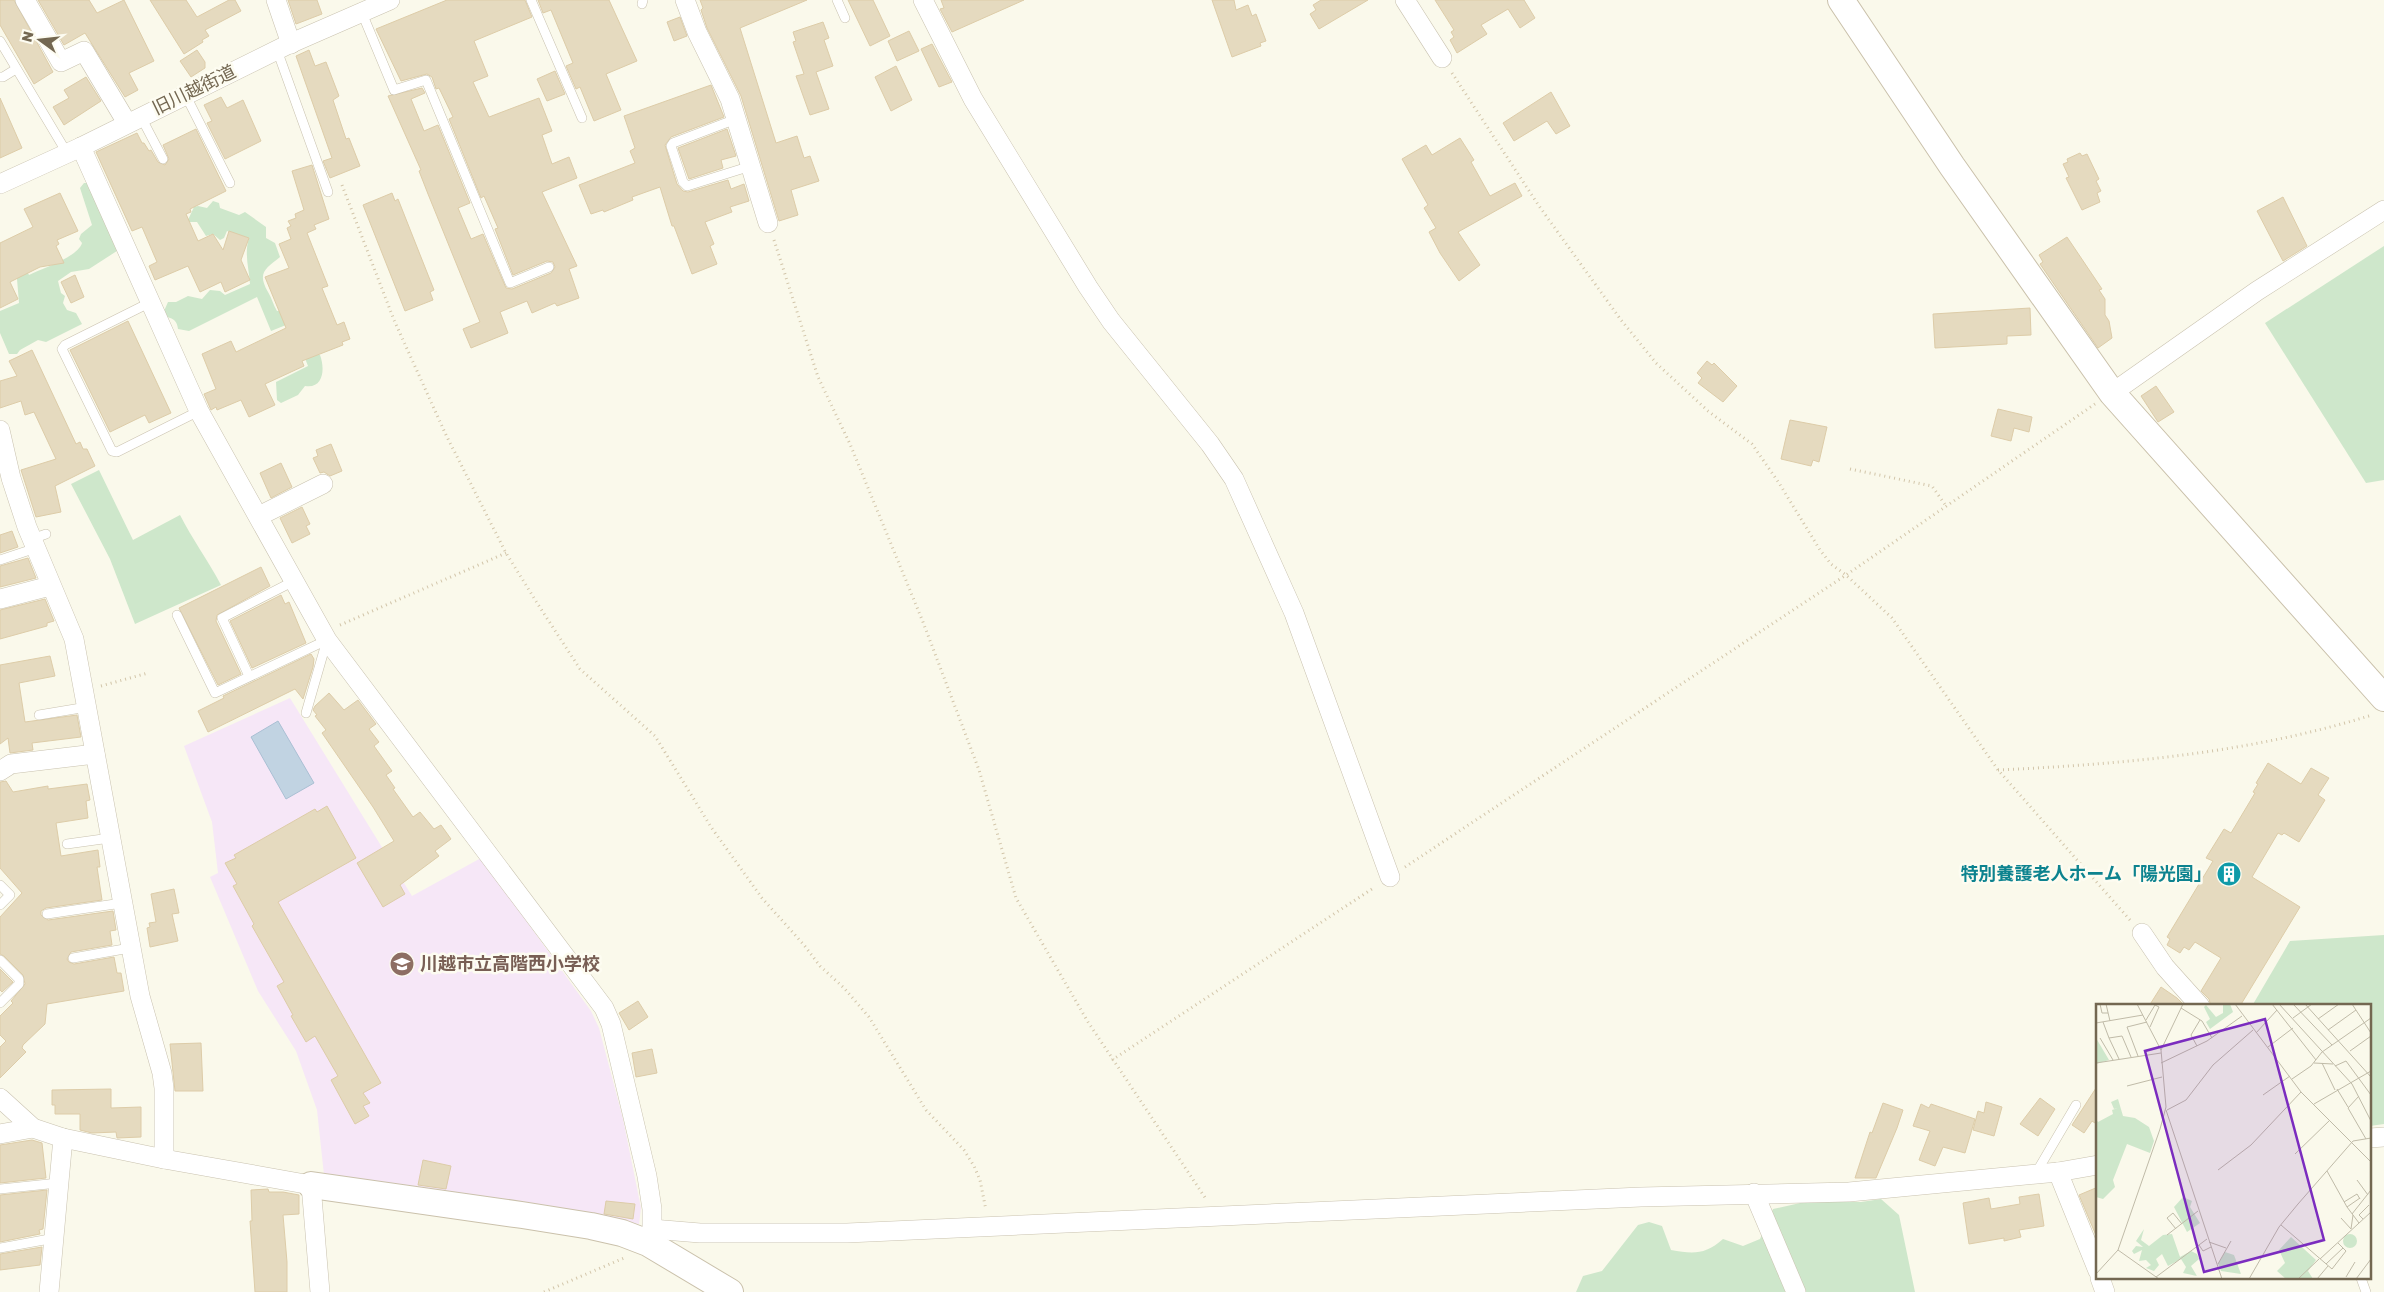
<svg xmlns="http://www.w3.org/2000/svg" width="2384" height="1292" font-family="'Golos Text','Noto Sans JP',sans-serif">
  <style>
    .education { fill: #f6e7f7 }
    .green { fill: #cee7cb }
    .water { fill: #c1d3e2; stroke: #a9bfd3 }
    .building { fill: #e5dabf; stroke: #ddcca8 }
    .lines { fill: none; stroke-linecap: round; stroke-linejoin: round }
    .lane-casing { stroke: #c9c2af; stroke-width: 10 }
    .street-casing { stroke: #c9c2af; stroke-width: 20 }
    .secondary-casing { stroke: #cac1ab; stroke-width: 28 }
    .path { stroke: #d2c5a9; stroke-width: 3; stroke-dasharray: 1 4; stroke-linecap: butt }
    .lane { stroke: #fff; stroke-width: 9 }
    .street { stroke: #fff; stroke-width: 19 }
    .secondary { stroke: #fff; stroke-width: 26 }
    .labels { text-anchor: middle; stroke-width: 5; stroke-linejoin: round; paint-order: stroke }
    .street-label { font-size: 18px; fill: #736751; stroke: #fdfcf1 }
    .culture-label { font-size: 18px; font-weight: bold; fill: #0d838f; stroke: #fdfcf1; text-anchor: end }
    .education-label { font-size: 18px; font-weight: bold; fill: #785e54; stroke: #fdfcf1; text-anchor: start }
    .inset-road { fill: none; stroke: #c0bba8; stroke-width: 1 }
    .view { fill: #7b2cbf; fill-opacity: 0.15; stroke: #7b2cbf; stroke-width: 2.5 }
    .inset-edge { fill: none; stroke: #736751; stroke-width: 2.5 }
  </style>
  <rect width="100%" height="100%" fill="#faf9eb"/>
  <polygon class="education" points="290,698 412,896 481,858 591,1011 599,1028 623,1119 641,1208 639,1224 324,1175 317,1110 296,1051 258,991 210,877 218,873 212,822 184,746"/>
  <g class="green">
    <path d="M84,183H88L120,249L89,269L71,272L58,281L61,293L65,296L63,303L67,310L76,313L82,324L46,342L38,340L20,350L17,354H9L0,333V311L19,303L17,279L13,277L27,271L29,275C43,268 78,257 82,243L79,239L81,234L92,225L80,188Z"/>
    <path d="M213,201L219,203L220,208L239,215L245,212L266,227V238L275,243L280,257C265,269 257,273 268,292C272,298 273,305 277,311H285L314,353L320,355C325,368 324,389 305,386L298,395L281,403L277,400L276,382L308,366L291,323L271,331L257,297L189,331L178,329C177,321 174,319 167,317L164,311L168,302H176L188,296L202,299L210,290L220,291L225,295L250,284C249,268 244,254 249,238L227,231L224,238L220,240L213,234L206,236L197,222H187L194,207L198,206L207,208Z"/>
    <polygon points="2384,246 2384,480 2366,483 2265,323"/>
    <path d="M99,470L133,540L180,515C192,539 208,560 221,585L135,624L110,559L71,484Z"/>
    <polygon points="2384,935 2384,1124 2370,1126 2370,1006 2252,1006 2290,941"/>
    <path d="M1881,1199L1899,1215L1915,1292H1576L1583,1276L1602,1271L1638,1225L1649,1222L1662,1226L1671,1250C1693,1254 1705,1255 1723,1239L1743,1246L1760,1239L1773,1209L1809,1201L1861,1202Z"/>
  </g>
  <polygon class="water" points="278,721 314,783 286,799 251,737"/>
  <g class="building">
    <polygon points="0,0 14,0 53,72 34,84 0,25"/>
    <polygon points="38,0 89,0 97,13 124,0 154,61 129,73 138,90 125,97 85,33 64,45"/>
    <polygon points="150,0 186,0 197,17 229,0 235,0 241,11 205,30 209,36 202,40 203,42 184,54"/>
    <polygon points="288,0 317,0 322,14 296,24"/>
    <polygon points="447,0 525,0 532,17 474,41 488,76 473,82 489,117 539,98 552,131 542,135 552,164 569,157 577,178 542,192 577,266 569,269 579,298 557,306 555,303 532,313 527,301 500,312 508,333 471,348 463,329 480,322 428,194 419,171 421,170 388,96 422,88 425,93 411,99 424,131 438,125 470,203 458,208 471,239 483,234 506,288 512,289 551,273 555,267 553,262 547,261 513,275 495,229 498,228 484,196 481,198 449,119 453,117 439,88 436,89 432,77 427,74 401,81 376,29"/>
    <polygon points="538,0 609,0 637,61 606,74 621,110 594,121 580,87 576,89 566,66 573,63 551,10 543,13"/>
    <polygon points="700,0 807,0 740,28 776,143 797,136 804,158 810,156 819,181 791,190 798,215 779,221 741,96 707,28 701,10 703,8"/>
    <polygon points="848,0 873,0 890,36 870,46"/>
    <polygon points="941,0 1024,0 952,32 940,9 944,8"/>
    <polygon points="1212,0 1234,0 1236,10 1248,5 1252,16 1256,14 1266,41 1260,43 1261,46 1232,57"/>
    <polygon points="1321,0 1368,0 1319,29 1310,14 1316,10 1313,5"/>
    <polygon points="1435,0 1524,0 1535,18 1520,28 1508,9 1481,25 1487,34 1457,53 1450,40 1454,37 1451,32 1454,30"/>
    <polygon points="680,17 687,36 674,41 667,22"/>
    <polygon points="823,22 829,38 824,40 833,66 816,72 829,109 810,115 796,76 804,74 793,42 796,41 793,32"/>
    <polygon points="909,31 919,51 897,61 888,41"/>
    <polygon points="932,44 952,82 939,87 921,49"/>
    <polygon points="197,50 205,62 205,68 191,77 180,61"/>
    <polygon points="309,50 315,66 326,62 339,96 333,100 346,139 349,138 360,166 330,178 323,161 332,158 296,56"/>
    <polygon points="896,66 912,100 891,111 875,77"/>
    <polygon points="555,71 565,94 547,101 537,79"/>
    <polygon points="86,77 101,101 64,125 53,107 69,98 64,90"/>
    <polygon points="711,85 724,117 671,137 665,145 677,184 683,191 688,192 728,180 731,189 744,184 749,201 730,207 732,212 705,222 714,244 710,246 717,264 692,274 674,226 672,226 660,187 632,197 633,200 604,212 603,210 591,214 579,185 635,163 630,151 635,148 624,116"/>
    <polygon points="1551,92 1570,126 1556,134 1547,121 1514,141 1503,123"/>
    <polygon points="221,97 227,108 243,100 261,141 225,159 207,123 212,121 204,105"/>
    <polygon points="0,98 22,148 0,158"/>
    <polygon points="196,129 226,191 190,209 191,212 186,214 198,241 213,234 223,250 229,231 249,238 241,260 250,280 225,292 221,282 200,292 188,266 155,280 149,266 157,262 142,227 132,231 96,152 137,133 142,143 144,143 149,151 151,150 158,162 165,165 169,159 163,145"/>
    <polygon points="727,129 736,156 721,160 723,168 689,179 678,148"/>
    <polygon points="1460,138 1474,160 1471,162 1490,196 1515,183 1522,196 1458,232 1480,265 1459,281 1440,253 1429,232 1436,228 1424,208 1428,205 1402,159 1426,145 1432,155"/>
    <polygon points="2080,153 2082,156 2087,154 2099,179 2096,181 2101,191 2097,193 2100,202 2082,210 2066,178 2069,177 2063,164 2068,162 2067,159"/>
    <polygon points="312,165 329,219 314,225 316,229 307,233 328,286 322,288 337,325 344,322 350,339 342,342 343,345 302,361 304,366 265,384 275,405 249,417 241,400 217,410 216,407 211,410 204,394 216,389 202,354 231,341 236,352 286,328 265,277 289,268 279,244 291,239 287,228 291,226 288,221 296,218 295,214 304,210 292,171"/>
    <polygon points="60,193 78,231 57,240 59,244 56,246 64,263 40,267 10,282 18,299 0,308 0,243 33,227 24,209"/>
    <polygon points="392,193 395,201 398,199 434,290 430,292 433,300 405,311 363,205"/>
    <polygon points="2283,197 2307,246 2283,261 2257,211"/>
    <polygon points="2067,237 2102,289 2099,290 2105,299 2105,315 2109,321 2112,338 2098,348 2040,264 2043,262 2039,255"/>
    <polygon points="75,275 84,297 71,303 61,282"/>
    <polygon points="2030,308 2031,335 2007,336 2007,344 1935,348 1933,314"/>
    <polygon points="128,321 171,413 149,423 145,415 110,432 70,350"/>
    <polygon points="32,350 76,444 80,442 83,449 87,449 95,466 55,486 61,512 36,517 21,470 56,459 34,412 25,415 21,401 0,408 0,381 17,376 9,361"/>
    <polygon points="1707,361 1712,365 1714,363 1737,386 1723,402 1698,383 1702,378 1697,373"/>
    <polygon points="2156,386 2174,412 2158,422 2141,396"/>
    <polygon points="1998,409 2032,417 2029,432 2014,428 2011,441 1991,436"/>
    <polygon points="1790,420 1827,427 1819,462 1813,460 1811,466 1781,459"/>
    <polygon points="331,444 342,471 330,476 324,472 320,473 313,458 318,456 316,450"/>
    <polygon points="281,463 292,487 271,498 260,473"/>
    <polygon points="302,507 310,524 306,526 310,534 292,543 280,518"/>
    <polygon points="12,531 18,547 0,553 0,535"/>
    <polygon points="28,558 36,578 0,587 0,566"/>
    <polygon points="261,567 270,586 217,615 216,621 241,674 218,685 179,608"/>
    <polygon points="281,595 285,604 289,602 306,643 252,668 230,621"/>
    <polygon points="45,599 54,621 47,623 47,626 0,639 0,610"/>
    <polygon points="311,654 314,659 313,667 303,699 295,689 208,732 198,711 224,698 223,696"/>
    <polygon points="50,656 55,676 19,683 25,722 77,715 81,737 32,743 33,750 10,753 8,738 0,744 0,665"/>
    <polygon points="329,693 344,710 358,700 376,724 369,729 379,742 374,746 392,771 386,775 395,788 393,789 413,817 420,812 434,829 441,825 451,839 435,851 439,856 400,885 405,894 383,907 357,863 394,841 373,807 322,733 326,730 315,716 317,715 313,710 315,706"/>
    <polygon points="2268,763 2301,784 2311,768 2329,778 2318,795 2325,800 2299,842 2284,833 2282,835 2278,833 2252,877 2300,907 2240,1006 2211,1006 2209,999 2201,991 2221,958 2195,942 2189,950 2184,947 2180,953 2167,945 2170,939 2167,937 2213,861 2206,858 2224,829 2231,833 2255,793 2253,792 2258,784 2256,783"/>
    <polygon points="6,781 13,792 48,786 48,789 87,784 90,800 86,801 88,818 56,823 61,856 98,850 100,867 97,867 102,900 46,908 41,911 41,915 48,920 113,911 116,930 110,931 112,945 71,952 67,959 69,962 74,964 114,957 117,973 121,973 124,991 47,1004 45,1024 23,1045 22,1048 26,1052 0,1078 0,1047 6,1041 0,1035 0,1016 13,1003 11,1001 25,984 23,975 4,956 0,954 0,917 22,893 0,868 0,782"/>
    <polygon points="327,806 356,858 278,902 381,1083 363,1093 370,1103 363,1106 369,1116 355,1124 331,1080 338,1076 315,1036 306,1042 291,1016 293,1015 277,986 284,982 252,926 254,924 233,886 237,884 225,863 236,858 234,855 315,809 317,812"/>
    <polygon points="174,889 179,913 172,914 178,941 150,947 147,928 150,927 149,923 156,922 151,894"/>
    <polygon points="0,969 13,982 2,992 0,990"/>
    <polygon points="2161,987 2177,998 2185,1006 2149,1006"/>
    <polygon points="638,1001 648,1017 629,1030 619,1013"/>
    <polygon points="201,1043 203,1091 175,1091 170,1044"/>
    <polygon points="652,1049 657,1073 636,1077 632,1053"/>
    <polygon points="2098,1085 2098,1125 2092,1121 2084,1133 2072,1125"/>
    <polygon points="111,1089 111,1108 141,1107 141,1137 117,1138 116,1132 92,1133 80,1130 80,1114 55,1114 55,1105 52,1105 52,1090"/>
    <polygon points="2040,1098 2055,1109 2038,1136 2020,1124"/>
    <polygon points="1986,1102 2002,1107 1994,1136 1973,1130 1978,1111 1984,1113"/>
    <polygon points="1883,1103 1903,1110 1897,1128 1876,1178 1855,1178 1870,1132 1872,1133"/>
    <polygon points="1921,1104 1929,1108 1931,1104 1975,1119 1965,1153 1943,1147 1935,1166 1919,1160 1930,1131 1913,1126"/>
    <polygon points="32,1140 42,1143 46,1178 0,1183 0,1145"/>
    <polygon points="423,1160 451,1166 446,1189 418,1185"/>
    <polygon points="2098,1187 2098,1240 2079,1195"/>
    <polygon points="268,1189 269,1192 283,1192 299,1195 299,1214 283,1215 287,1262 287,1292 255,1292 250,1221 252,1221 251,1190"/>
    <polygon points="47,1190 43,1229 39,1230 40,1234 0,1242 0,1195"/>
    <polygon points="2039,1194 2044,1226 2019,1230 2021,1237 2004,1241 2004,1238 1969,1244 1963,1203 1989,1198 1991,1209 2020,1204 2019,1197"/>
    <polygon points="606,1201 635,1204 633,1219 604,1214"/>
    <polygon points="42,1247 40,1265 0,1270 0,1254"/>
  </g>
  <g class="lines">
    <defs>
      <g id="lane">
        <polyline points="531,0 582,118"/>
        <polyline points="837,0 845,18"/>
        <polyline points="642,4 643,0"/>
        <polyline points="362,13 394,90 426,80 510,283 549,267"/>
        <polyline points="0,41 67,153"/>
        <polyline points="277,50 328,192"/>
        <polyline points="0,77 3,77 16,69"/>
        <polyline points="185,94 230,183"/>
        <polyline points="141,117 163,159"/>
        <polyline points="736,119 673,143 671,146 683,182 687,186 751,166"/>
        <polyline points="151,302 65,345 62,349 112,451 117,452 199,411"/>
        <polyline points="32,539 46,534"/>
        <polyline points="0,560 36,548"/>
        <polyline points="177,615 215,693 327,640"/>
        <polyline points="249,676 222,618 294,581"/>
        <polyline points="306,713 327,640"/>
        <polyline points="39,715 87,707"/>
        <polyline points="67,844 110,838"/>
        <polyline points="0,885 10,895 0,905"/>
        <polyline points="47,914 122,903"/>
        <polyline points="73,958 130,948"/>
        <polyline points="0,960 19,979 19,984 0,1003"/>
        <polyline points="2036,1173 2076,1105"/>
        <polyline points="0,1189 58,1183"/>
        <polyline points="0,1248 55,1238"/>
        <polyline points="2361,1278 2366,1292"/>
      </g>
      <g id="street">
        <polyline points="25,0 61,62 84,51 127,123"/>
        <polyline points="276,0 291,44"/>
        <polyline points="685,0 697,32 730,99 768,223"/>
        <polyline points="923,0 973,99 1088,287 1111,321 1210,444 1234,479 1294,613 1390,877"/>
        <polyline points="1405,0 1442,58"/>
        <polyline points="81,147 199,411 327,640 604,1008 611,1024 647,1176 652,1209 652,1229"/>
        <polyline points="0,184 81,147 287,45 390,0"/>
        <polyline points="2112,393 2257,291 2384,210"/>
        <polyline points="0,430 11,478 27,527 74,639 140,996 162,1073 164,1088 164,1159"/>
        <polyline points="259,516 323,484"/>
        <polyline points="0,599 50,586"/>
        <polyline points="0,771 11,764 95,754"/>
        <polyline points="2142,933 2165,967 2200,1006"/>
        <polyline points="0,1098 33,1128 63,1138 164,1159 311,1185 320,1292"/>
        <polyline points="0,1134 33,1128"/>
        <polyline points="2370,1138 2384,1137"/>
        <polyline points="2058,1172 2098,1271"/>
        <polyline points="1754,1193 1796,1292"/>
        <polyline points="648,1243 652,1229 700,1233 847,1233 1641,1197 1849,1192 2058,1172 2098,1165"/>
        <polyline points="2100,1278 2105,1292"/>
        <polyline points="49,1292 63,1138"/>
      </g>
      <g id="secondary">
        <polyline points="1841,0 1952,166 2112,393 2384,698"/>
        <polyline points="311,1185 522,1215 591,1226 622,1233 648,1243 730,1292"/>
      </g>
    </defs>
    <use href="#lane" class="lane-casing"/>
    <use href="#street" class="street-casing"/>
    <use href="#secondary" class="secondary-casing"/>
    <g class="path">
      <polyline points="1452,73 1539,206 1621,320 1656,363 1708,411 1752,444 1779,483 1820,550 1831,564 1846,575 1892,618 1998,770 2130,920"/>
      <polyline points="342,185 394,320 446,435 506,553 539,606 580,669 655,736 711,827 762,898 804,945 820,966 844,988 869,1017 926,1110 964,1150 974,1166 980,1180 986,1210"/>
      <polyline points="774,240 818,377 850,444 923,622 979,770 1016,898 1088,1022 1206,1199"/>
      <polyline points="1850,469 1932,486 1946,506"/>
      <polyline points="340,625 506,553"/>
      <polyline points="101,686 148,673"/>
      <path d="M1998,770C2125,764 2250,753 2372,715"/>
      <polyline points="1405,867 1846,575 2095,404"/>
      <polyline points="1112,1060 1375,887"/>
      <polyline points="544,1292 624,1258"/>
    </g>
    <use href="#lane" class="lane"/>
    <use href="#street" class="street"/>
    <use href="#secondary" class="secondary"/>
  </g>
  <defs>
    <symbol id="building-disc" viewBox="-11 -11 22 22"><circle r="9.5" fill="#0f9aa8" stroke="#fdfcf1"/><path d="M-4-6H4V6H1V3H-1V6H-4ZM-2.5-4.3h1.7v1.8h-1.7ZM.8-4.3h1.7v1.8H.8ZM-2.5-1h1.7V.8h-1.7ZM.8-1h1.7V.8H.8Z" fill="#fff"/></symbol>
    <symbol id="school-disc" viewBox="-11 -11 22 22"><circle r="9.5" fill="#8d6e63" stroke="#fdfcf1"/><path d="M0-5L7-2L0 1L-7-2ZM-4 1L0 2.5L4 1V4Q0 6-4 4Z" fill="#fff"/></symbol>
  </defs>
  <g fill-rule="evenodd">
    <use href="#building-disc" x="2215" y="860" width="28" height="28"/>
    <use href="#school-disc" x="388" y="950" width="28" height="28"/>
  </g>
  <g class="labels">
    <g class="street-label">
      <text transform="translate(194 90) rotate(-26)" y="6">旧川越街道</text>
    </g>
    <g class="culture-label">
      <text x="2212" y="880">特別養護老人ホーム「陽光園」</text>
    </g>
    <g class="education-label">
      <text x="420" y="970">川越市立高階西小学校</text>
    </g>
  </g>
  <g transform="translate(2096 1004)">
    <rect width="275" height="275" fill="#faf9eb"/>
    <path d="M127,0H134L137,8L114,25L110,18L114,15L108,3L110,1L120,13L127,9ZM0,34L13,56L0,60ZM22,95L27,112L39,114L53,123L58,137L54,149L31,140L17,176L19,183L7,195L0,193V115L2,118L17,110L16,106L22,104L18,105L15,98ZM87,193L96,197L94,203L104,219L91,228L78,203ZM48,225L45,236L53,242L67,231L76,230L84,253L95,247L101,250L103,255L95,262L101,272L87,269L90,263L85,255L72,262L66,250L60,255L63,261L58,267L50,264L55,261L50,256L43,257L46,246L38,250L36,247L40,242L47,243L40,237ZM247 237a7 7 0 1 1 14 0a7 7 0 1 1-14 0ZM195,233L220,256L212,267L217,275H190L181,267L189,259L183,246ZM129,248L138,251L145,270L125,267L122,260Z" fill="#cee7cb"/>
    <path class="inset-road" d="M4,0L6,9H12M10,0L14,17M41,0L65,46M139,0L205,88L275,158M176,0L220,56M183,0L256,80L275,117M197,0L236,41M209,0L275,73M256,0L275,29M85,4L106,17L116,34M197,14L216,0M222,15L243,0M50,16L59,1L63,3L54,23M7,18L13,34M0,19L47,11M232,26L260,6M160,29L181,6M4,34L17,56M101,42L95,31L104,16M172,43L197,24M254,47L275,32M42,52L31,23L51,18M23,55L13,34L26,32L35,53M0,59L65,49M65,59L111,37L146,12M218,59L237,60M226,59L239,86M239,62L250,57L275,91M196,75L215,62L226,48L275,14M31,82L66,73M241,85L252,103M167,91L194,72M263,92L252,104L270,135M218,100L275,67M70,106L126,275M71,106L90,96L117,61L157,26M199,150L234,116M122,166L155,141L205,88M231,167L251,203L263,219M261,176L272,191M248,198L261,190L264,195M251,203L264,194M256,210L275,186M245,214L255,225L257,211M267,215L263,211L273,201M185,221L236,265L250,247L242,239M80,225L71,214L77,209L86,220M71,231L102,207M113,238L130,244M103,241L107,247L115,243M22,246L63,275M224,255L275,208M122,260L135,237M230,260L247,244M0,270L22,246L64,125L70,103L65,46L87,0M60,273L111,235M250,273L259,258M153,275L183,223L202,200L257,137L275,134M202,275L223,255M221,275L232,262M260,275L275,255"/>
    <path class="view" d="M169,15L228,236L108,268L49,47Z"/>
    <rect width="275" height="275" class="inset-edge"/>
  </g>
  <g transform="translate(40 40) rotate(285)" stroke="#fdfcf1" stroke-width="4" paint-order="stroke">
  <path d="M0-4L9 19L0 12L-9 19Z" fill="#736751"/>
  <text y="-8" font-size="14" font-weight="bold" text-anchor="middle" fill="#736751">N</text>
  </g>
</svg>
